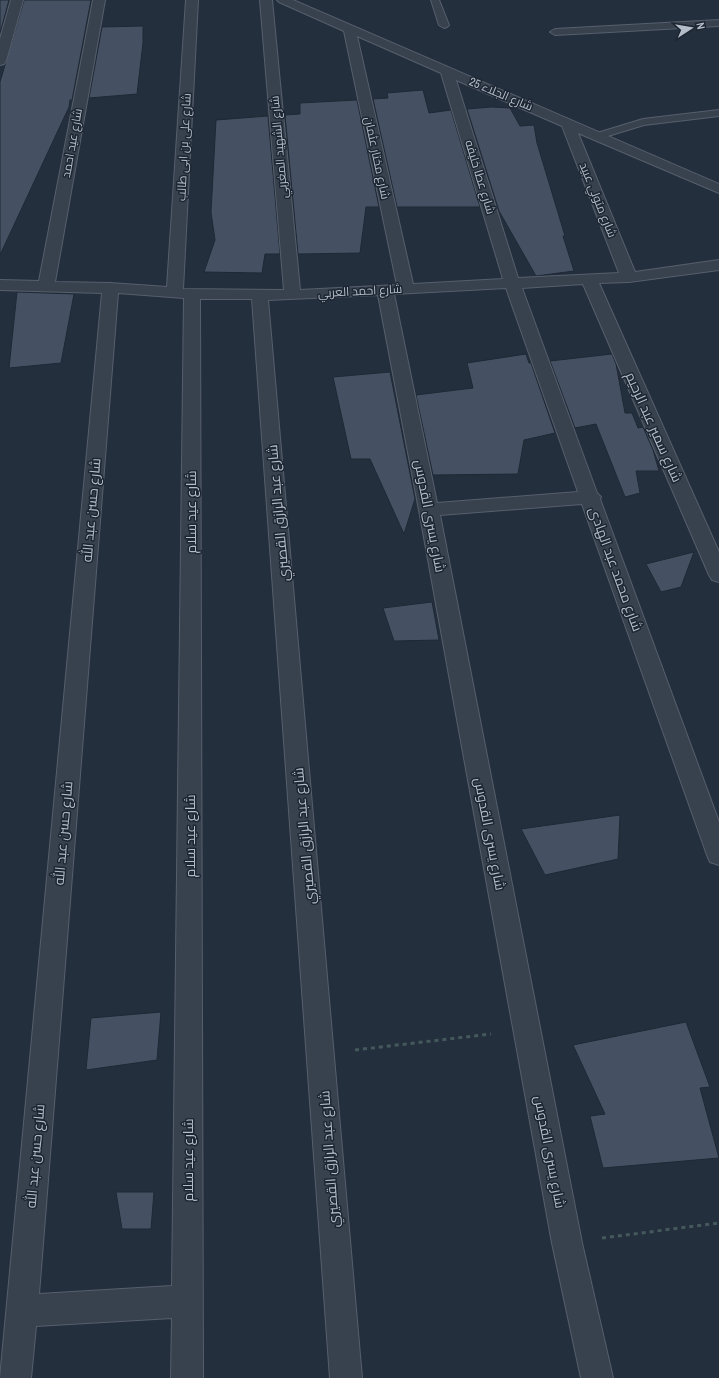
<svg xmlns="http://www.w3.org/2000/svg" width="719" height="1378" font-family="'Archivo Narrow',Cairo,sans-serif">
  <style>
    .building { fill: #455162; stroke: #1f2835 }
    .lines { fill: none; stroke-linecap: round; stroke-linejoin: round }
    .lane-casing { stroke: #565f6c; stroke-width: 2 }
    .street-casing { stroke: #565f6c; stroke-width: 2 }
    .path { stroke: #44595c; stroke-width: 3; stroke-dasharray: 4 4; stroke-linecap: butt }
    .lane { fill: #38414e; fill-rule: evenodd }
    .street { fill: #38414e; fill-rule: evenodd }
    .labels { text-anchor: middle; stroke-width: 3; stroke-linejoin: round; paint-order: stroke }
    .far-street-label { font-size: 12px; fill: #b4bcc9; stroke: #1d2633 }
    .street-label { font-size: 14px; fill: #b4bcc9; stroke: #1d2633 }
  </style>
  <rect width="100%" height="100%" fill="#242f3e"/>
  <g class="building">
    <polygon points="0,0 9,0 1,30 0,30"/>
    <polygon points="24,0 91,0 72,100 70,100 69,107 0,255 0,82"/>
    <polygon points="143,26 143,43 137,94 89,98 102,27"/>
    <polygon points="423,90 429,113 451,110 480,207 397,207 373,99 388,98 387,93"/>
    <polygon points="357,100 379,207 366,207 360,253 298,254 285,115 300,114 300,103"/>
    <polygon points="492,107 510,108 520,126 534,125 537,143 565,236 563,236 574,271 536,276 499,211 467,109"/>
    <polygon points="268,116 280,254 265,254 262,273 204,272 215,240 211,212 216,120"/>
    <polygon points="17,292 74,294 61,363 9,368"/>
    <polygon points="526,354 529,363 531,363 555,433 524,440 518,474 433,475 416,395 473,388 467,363"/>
    <polygon points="612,354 616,364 625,413 632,413 638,428 643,427 653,450 659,471 636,471 640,493 625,497 596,424 575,428 550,361"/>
    <polygon points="390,372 415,499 404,534 370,459 351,459 333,377"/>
    <polygon points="694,552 681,587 661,592 646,564"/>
    <polygon points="432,602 439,640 394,641 383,608"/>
    <polygon points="620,815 618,859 545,875 521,829"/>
    <polygon points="161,1012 157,1060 86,1070 91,1018"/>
    <polygon points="686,1022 710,1087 700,1088 719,1158 603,1168 590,1116 605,1114 573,1045"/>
    <polygon points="116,1192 154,1192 151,1229 122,1229"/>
  </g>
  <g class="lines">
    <defs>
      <g id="lane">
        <polygon points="431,0 439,0 449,25 447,27 444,28 439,25"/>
        <polygon points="719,20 719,26 555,35 550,32 555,29"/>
        <polygon points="719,110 719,116 644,125 598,139 593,136 594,134 643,119"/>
      </g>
      <g id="street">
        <polygon points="11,0 23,0 6,61 4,64 0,65 0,39"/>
        <path d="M93,0H105L55,282L110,283L167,287L186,0H198L183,289L284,290L260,0H272L300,290L397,285L344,31L279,2L277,0H293L719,184V193L578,133L635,272L719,260V270L629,282L599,283L719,552V582L712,580L709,575L583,284L522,288L597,493L601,497L600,499L719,822V865L710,862L707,855L582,504L440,515L582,1243L613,1378H581L552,1243L419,510L378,295L268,300L362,1378H330L252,299H200L203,1378H171L172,1318L36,1326L31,1378H0L102,293L0,290V280L39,281ZM357,36L441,73L503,279L413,284ZM456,80L562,126L619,273L518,278ZM506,288L578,492L437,503L394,294ZM118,293L184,298L172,1286L39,1294Z"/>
      </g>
    </defs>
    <use href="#lane" class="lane-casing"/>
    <use href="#street" class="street-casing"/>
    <g class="path">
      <polyline points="355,1050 491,1034"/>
      <polyline points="602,1238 719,1223"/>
    </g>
    <use href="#lane" class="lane"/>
    <use href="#street" class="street"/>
  </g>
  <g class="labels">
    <g class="far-street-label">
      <text transform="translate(501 94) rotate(23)" y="4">شارع الجلاء 25</text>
      <text transform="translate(72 143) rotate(-80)" y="4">شارع عيد احمد</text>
      <text transform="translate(184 147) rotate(-87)" y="4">شارع على بن ابى طالب</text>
      <text transform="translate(279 147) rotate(-95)" y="4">شارع الشهيد المغربي</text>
      <text transform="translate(377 158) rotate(78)" y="4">شارع مختار عثمان</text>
      <text transform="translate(480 177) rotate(73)" y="4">شارع عطا خليفه</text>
      <text transform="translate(598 200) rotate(68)" y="4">شارع متولي عبيد</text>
      <text transform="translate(360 291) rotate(-3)" y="4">شارع احمد العربي</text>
    </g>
    <g class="street-label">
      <text transform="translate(654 427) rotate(66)" y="5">شارع سمير عبد الرحيم</text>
      <text transform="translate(91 510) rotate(-85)" y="5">شارع حسن عبد الله</text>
      <text transform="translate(191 512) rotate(-90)" y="5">شارع عيد سلام</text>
      <text transform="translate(278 513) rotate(-95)" y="5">شارع عبد الرازق القصيري</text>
      <text transform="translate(430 516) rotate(79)" y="5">شارع يسرى القدوس</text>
      <text transform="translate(616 569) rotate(70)" y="5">شارع محمد عبد الهادى</text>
      <text transform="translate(63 833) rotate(-85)" y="5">شارع حسن عبد الله</text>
      <text transform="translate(490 834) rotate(79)" y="5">شارع يسرى القدوس</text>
      <text transform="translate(190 836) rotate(-90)" y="5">شارع عيد سلام</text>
      <text transform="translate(304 836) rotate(-95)" y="5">شارع عبد الرازق القصيري</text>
      <text transform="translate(550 1152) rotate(79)" y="5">شارع يسرى القدوس</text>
      <text transform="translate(35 1156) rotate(-85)" y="5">شارع حسن عبد الله</text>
      <text transform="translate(329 1159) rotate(-94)" y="5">شارع عبد الرازق القصيري</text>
      <text transform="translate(188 1160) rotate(-90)" y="5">شارع عيد سلام</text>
    </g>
  </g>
  <g transform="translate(691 28) rotate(78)" stroke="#1d2633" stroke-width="3" paint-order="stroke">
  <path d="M0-3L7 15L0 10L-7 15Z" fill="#b4bcc9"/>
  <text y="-6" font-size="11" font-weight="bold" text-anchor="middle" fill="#b4bcc9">N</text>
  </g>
</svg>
